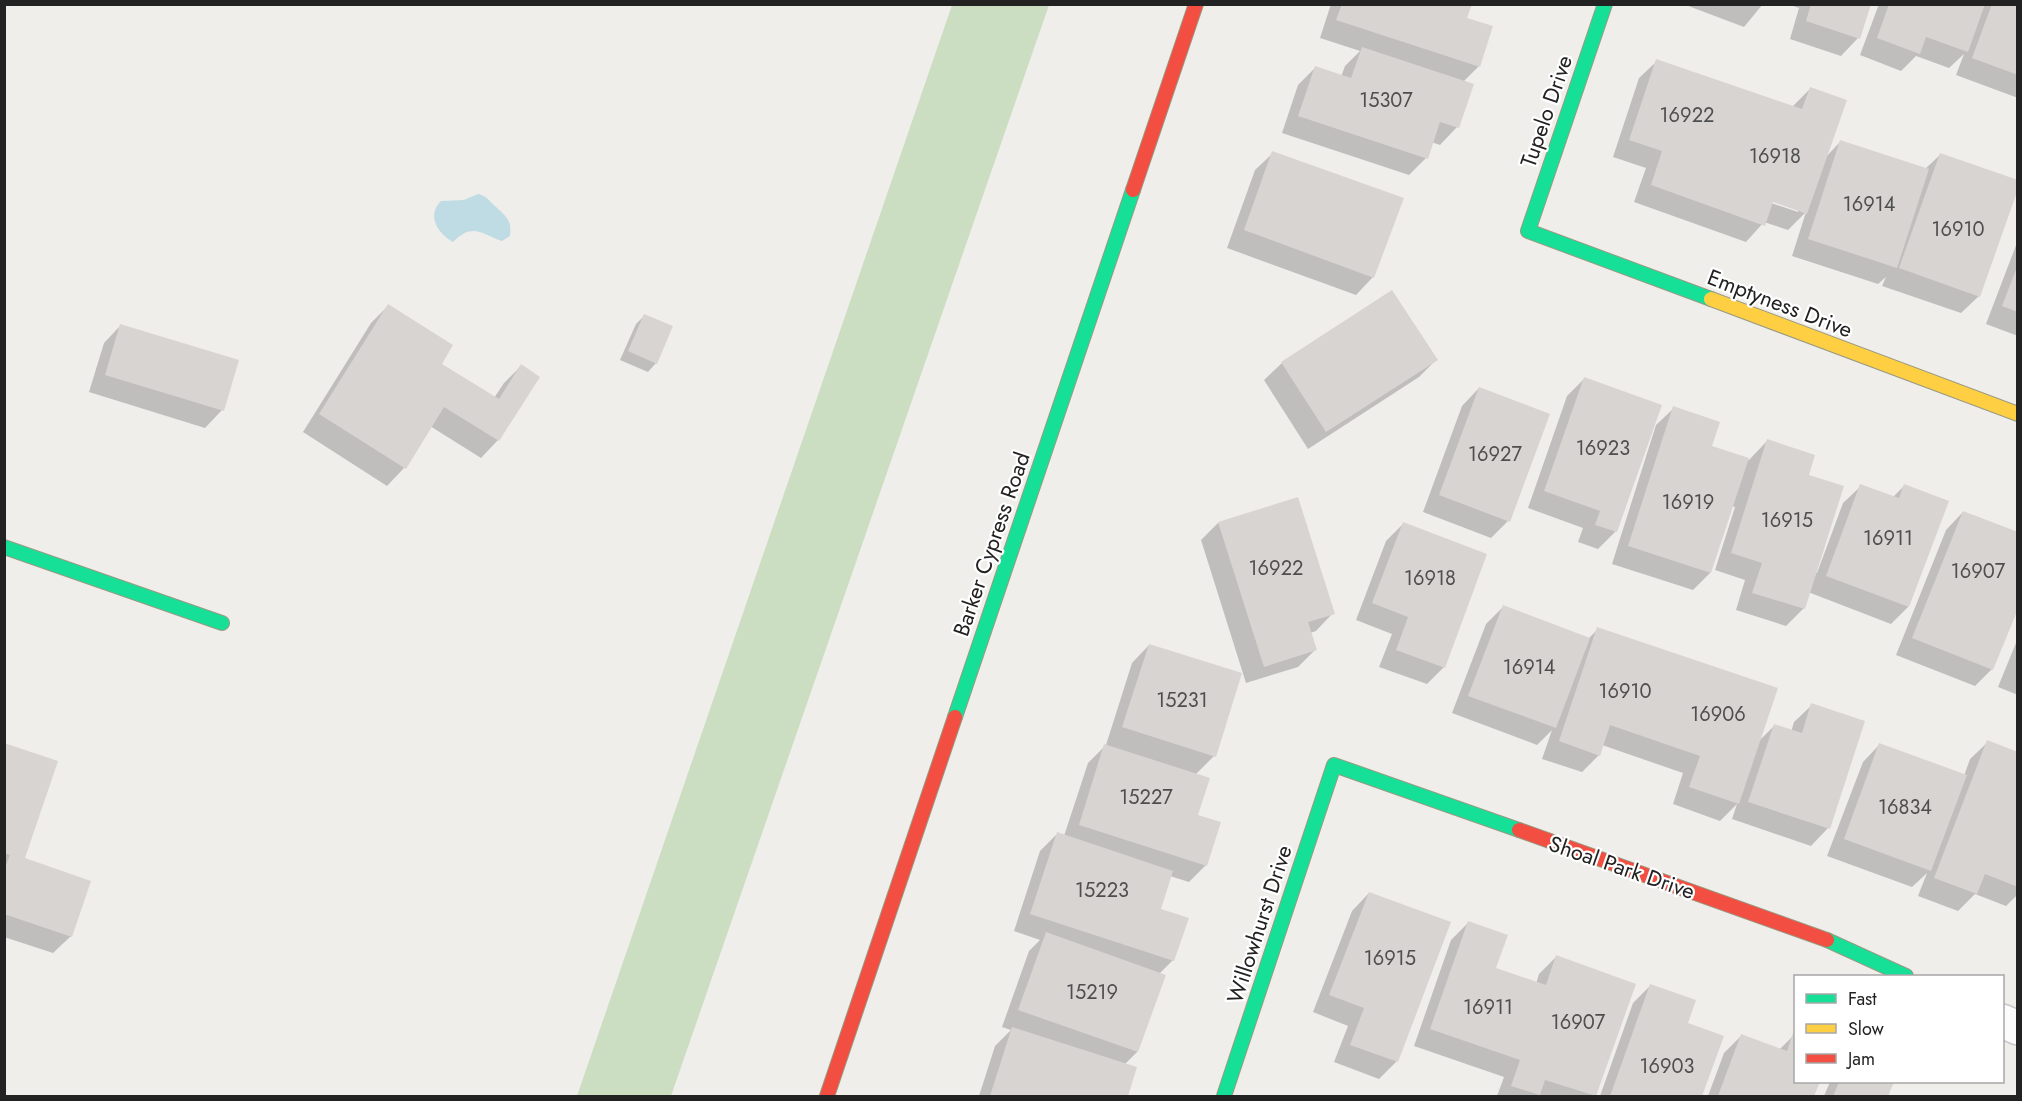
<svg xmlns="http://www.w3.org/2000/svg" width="2022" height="1101" font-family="Jost,sans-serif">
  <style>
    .forest { fill: #cbdec1 }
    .water { fill: #bfdbe3 }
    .shadow { fill: #0003; fill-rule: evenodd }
    .building { fill: #d7d4d2 }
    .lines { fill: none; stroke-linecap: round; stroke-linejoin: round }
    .street-casing { stroke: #c9c8c7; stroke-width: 36 }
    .fast-casing { stroke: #999a82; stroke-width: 16 }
    .slow-casing { stroke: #999a82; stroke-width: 16 }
    .jam-casing { stroke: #999a82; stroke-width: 16 }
    .street { stroke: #fdfcfc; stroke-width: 33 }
    .fast { stroke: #16e098; stroke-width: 14 }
    .slow { stroke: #ffcf43; stroke-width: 14 }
    .jam { stroke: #f24e42; stroke-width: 14 }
    .labels { text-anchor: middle; stroke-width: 4.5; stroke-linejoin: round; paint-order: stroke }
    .number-label { font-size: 20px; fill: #4f4e4e }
    .street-label { font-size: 22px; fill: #222; stroke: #fff }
  </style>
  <rect width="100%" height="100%" fill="#f0eeeb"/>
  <polygon class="forest" points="952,5 1049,5 671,1096 577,1096"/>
  <path class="water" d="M478,194C487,196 488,200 495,206C506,217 512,219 510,236L502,241C481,234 473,222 453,242C438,233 426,216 441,201L464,200Z"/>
  <g class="shadow">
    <polygon points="1331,4 1470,4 1466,19 1491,27 1478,67 1463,82 1457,127 1440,145 1431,142 1426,158 1409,175 1282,133 1298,85 1315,68 1341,77 1345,66 1360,51 1320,38"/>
    <polygon points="1683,4 1763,4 1744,27"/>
    <polygon points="1787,4 1869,4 1858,38 1841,56 1790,39 1799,8"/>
    <polygon points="1879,4 2018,4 2018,98 1956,75 1964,54 1949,68 1916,56 1901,71 1860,55"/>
    <path d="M1657,61L1792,107L1810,89L1825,158L1840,142L1925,169L1940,155L1979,296L1961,313L1882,286L1886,277L1878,284L1792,256L1806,212L1788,230L1764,222L1746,242L1634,202L1646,168L1613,157L1639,78ZM1766,198L1798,209V212L1765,201Z"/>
    <polygon points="1273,153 1373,277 1356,295 1227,248 1255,170"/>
    <polygon points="2018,240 2018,336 1986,324"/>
    <polygon points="1392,293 1436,360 1419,377 1308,449 1264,380 1282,363"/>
    <polygon points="388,306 440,364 494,398 504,383 521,366 498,440 481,458 430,426 404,468 387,486 303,432 371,323"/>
    <polygon points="645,315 656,363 648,372 620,360 636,324"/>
    <polygon points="121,325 222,410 205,428 89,392 104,343"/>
    <polygon points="1584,379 1660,406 1615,532 1598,549 1578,542 1583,528 1528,508 1567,396"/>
    <polygon points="1479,388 1508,521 1491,538 1423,512 1462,406"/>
    <polygon points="1674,408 1710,447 1749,460 1767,441 1807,476 1815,572 1817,573 1843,503 1861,486 1892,498 1905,485 1908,607 1891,624 1808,592 1803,609 1786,626 1736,610 1745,580 1715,570 1735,507 1732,506 1710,573 1693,590 1612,564 1656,425"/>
    <polygon points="1963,512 1992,669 1975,686 1896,655 1946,530"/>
    <polygon points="1218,523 1333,613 1316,631 1310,633 1315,650 1298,667 1246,683 1201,540"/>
    <polygon points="1403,524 1444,667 1427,684 1379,667 1392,634 1356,620 1386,541"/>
    <polygon points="1503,607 1588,639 1598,629 1758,742 1774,726 1791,732 1794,722 1812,705 1828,828 1811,846 1732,819 1737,804 1720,821 1673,804 1683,773 1602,745 1599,755 1582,772 1542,759 1552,730 1537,745 1452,713 1486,624"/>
    <polygon points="2018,638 2018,695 1998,687"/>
    <polygon points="1149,645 1214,756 1195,775 1196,816 1206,865 1189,882 1170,876 1159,910 1173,960 1159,974 1137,1052 1124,1065 1135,1068 1126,1096 979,1096 995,1046 1011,1030 1002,1027 1029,951 1040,940 1014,931 1040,851 1057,834 1064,836 1088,763 1106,745 1132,663"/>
    <polygon points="1988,742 2018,753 2018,894 2006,906 1975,894 1958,911 1918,896 1927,873 1912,887 1827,856 1863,762 1880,744 1964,776 1970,759"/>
    <polygon points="4,744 23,859 71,936 53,953 4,937"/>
    <polygon points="1369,893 1449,923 1396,1062 1379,1079 1334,1062 1348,1026 1313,1012 1352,911"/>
    <polygon points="1468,923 1495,969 1536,984 1539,974 1556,957 1634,984 1595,1096 1497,1096 1504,1077 1414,1046 1451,940"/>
    <polygon points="1650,986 1686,1024 1722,1037 1701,1096 1600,1096 1633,1003"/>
    <polygon points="1742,1035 1779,1050 1794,1035 1796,1082 1818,1082 1813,1096 1708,1096 1724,1053"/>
    <polygon points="1830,1082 1893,1082 1886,1096 1824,1096"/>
  </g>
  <g class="building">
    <polygon points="1342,4 1472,4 1467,18 1493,26 1480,67 1336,20"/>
    <polygon points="1811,4 1871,4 1860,39 1806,21"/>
    <polygon points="1889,4 1985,4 1968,52 1926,37 1920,54 1877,38"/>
    <polygon points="1992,4 2018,4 2018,75 1972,58"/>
    <polygon points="1362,47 1474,84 1459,128 1440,122 1428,159 1298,116 1315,66 1351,78"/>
    <polygon points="1656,59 1802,109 1810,87 1847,100 1807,214 1773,202 1765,226 1651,185 1662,151 1629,140"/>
    <polygon points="1840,140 1929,169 1897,268 1808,239"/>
    <polygon points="1272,151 1404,198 1374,278 1244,230"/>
    <polygon points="1940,153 2018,180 2018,189 1980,297 1899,268"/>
    <polygon points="2017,267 2018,267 2018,312 2002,306"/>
    <polygon points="1392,290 1438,360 1326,432 1281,362"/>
    <polygon points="388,304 453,345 442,364 499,399 521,364 540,377 499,441 444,407 406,469 319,414"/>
    <polygon points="644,314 673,326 657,364 628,351"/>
    <polygon points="120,324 239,360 224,411 105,375"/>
    <polygon points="1584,377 1662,405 1617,532 1595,525 1600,511 1544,491"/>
    <polygon points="1479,387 1550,414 1510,522 1439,495"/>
    <polygon points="1673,406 1720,422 1712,446 1749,458 1711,573 1628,546"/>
    <polygon points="1767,439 1815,455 1809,475 1844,486 1805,609 1752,593 1762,563 1731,553"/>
    <polygon points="1860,484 1899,498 1904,484 1949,501 1909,607 1826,576"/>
    <polygon points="1298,497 1335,614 1308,622 1317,650 1264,667 1218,522"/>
    <polygon points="1963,511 2018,532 2018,609 1993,670 1912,638"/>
    <polygon points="1403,522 1487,554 1445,668 1396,650 1408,617 1372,603"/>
    <polygon points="1503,605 1590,638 1556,728 1468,696"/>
    <polygon points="1597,627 1778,688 1739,804 1689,787 1700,756 1610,725 1600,756 1559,741"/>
    <polygon points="1149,644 1242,673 1216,757 1122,727"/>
    <polygon points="1811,703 1865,721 1830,829 1748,802 1774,724 1802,733"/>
    <polygon points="1987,740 2018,752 2018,887 1985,874 1977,894 1934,878"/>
    <polygon points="4,743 58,761 25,858 91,881 72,937 4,914 4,870 10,855 4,853"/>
    <polygon points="1879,743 1967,775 1931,871 1844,839"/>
    <polygon points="1104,744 1210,778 1198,815 1221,822 1207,866 1079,825"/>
    <polygon points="1057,832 1173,871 1161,909 1189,918 1174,961 1030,914"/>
    <polygon points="1369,892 1451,922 1398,1062 1350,1045 1364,1008 1329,995"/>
    <polygon points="1468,921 1508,935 1496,968 1546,985 1556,955 1636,984 1596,1096 1545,1080 1540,1095 1511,1086 1520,1060 1430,1029"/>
    <polygon points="1046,932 1166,975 1138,1052 1018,1010"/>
    <polygon points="1650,984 1696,1000 1688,1023 1724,1036 1702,1096 1610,1096"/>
    <polygon points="1012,1027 1137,1067 1128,1096 990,1096"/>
    <polygon points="1793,1033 1796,1034 1796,1082 1820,1082 1814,1096 1718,1096 1741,1034 1787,1051"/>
    <polygon points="1839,1082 1894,1082 1888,1096 1833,1096"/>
  </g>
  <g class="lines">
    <defs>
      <polyline id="street" points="2002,1021 2018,1028"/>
      <g id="fast">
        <polyline points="1605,4 1528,231 1711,299"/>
        <polyline points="4,547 222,623"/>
        <polyline points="955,717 1133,190"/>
        <polyline points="1827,940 1906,976"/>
        <polyline points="1224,1096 1334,765 1519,830"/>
      </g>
      <polyline id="slow" points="1711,299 2018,414"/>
      <g id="jam">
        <polyline points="1133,190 1196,4"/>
        <polyline points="1519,830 1827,940"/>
        <polyline points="827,1096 955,717"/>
      </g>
    </defs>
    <use href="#street" class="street-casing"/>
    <use href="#fast" class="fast-casing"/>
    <use href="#slow" class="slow-casing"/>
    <use href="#jam" class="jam-casing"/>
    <use href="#street" class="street"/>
    <use href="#fast" class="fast"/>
    <use href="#slow" class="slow"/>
    <use href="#jam" class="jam"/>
  </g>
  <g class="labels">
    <g class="number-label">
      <text x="1386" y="107">15307</text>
      <text x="1687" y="122">16922</text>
      <text x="1775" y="163">16918</text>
      <text x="1869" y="211">16914</text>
      <text x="1958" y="236">16910</text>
      <text x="1603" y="455">16923</text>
      <text x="1495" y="461">16927</text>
      <text x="1688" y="509">16919</text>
      <text x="1787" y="527">16915</text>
      <text x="1888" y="545">16911</text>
      <text x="1276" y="575">16922</text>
      <text x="1978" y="578">16907</text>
      <text x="1430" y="585">16918</text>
      <text x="1529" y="674">16914</text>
      <text x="1625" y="698">16910</text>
      <text x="1182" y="707">15231</text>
      <text x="1718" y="721">16906</text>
      <text x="1146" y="804">15227</text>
      <text x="1905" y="814">16834</text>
      <text x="1102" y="897">15223</text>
      <text x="1390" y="965">16915</text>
      <text x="1092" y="999">15219</text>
      <text x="1488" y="1014">16911</text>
      <text x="1578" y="1029">16907</text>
      <text x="1667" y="1073">16903</text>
    </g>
    <g class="street-label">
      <text transform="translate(1546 111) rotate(-71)" y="8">Tupelo Drive</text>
      <text transform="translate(1780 303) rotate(21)" y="8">Emptyness Drive</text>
      <text transform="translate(991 544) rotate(-71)" y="8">Barker Cypress Road</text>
      <text transform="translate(1622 867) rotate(19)" y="8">Shoal Park Drive</text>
      <text transform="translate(1259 924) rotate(-72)" y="8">Willowhurst Drive</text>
    </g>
  </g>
  <rect width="2022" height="1101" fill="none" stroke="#222222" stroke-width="12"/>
  <rect x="1794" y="975" width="210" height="108" fill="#ffffff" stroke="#a7a7a7" stroke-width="1.5"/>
  <rect x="1806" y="994" width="30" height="9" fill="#16e098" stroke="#a7a7a7" stroke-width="1.5"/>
  <text x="1848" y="1005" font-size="18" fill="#222222">Fast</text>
  <rect x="1806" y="1024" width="30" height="9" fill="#ffcf43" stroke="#a7a7a7" stroke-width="1.5"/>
  <text x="1848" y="1035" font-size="18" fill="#222222">Slow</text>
  <rect x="1806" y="1054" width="30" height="9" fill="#f24e42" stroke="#a7a7a7" stroke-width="1.5"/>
  <text x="1848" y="1065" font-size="18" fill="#222222">Jam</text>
</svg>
